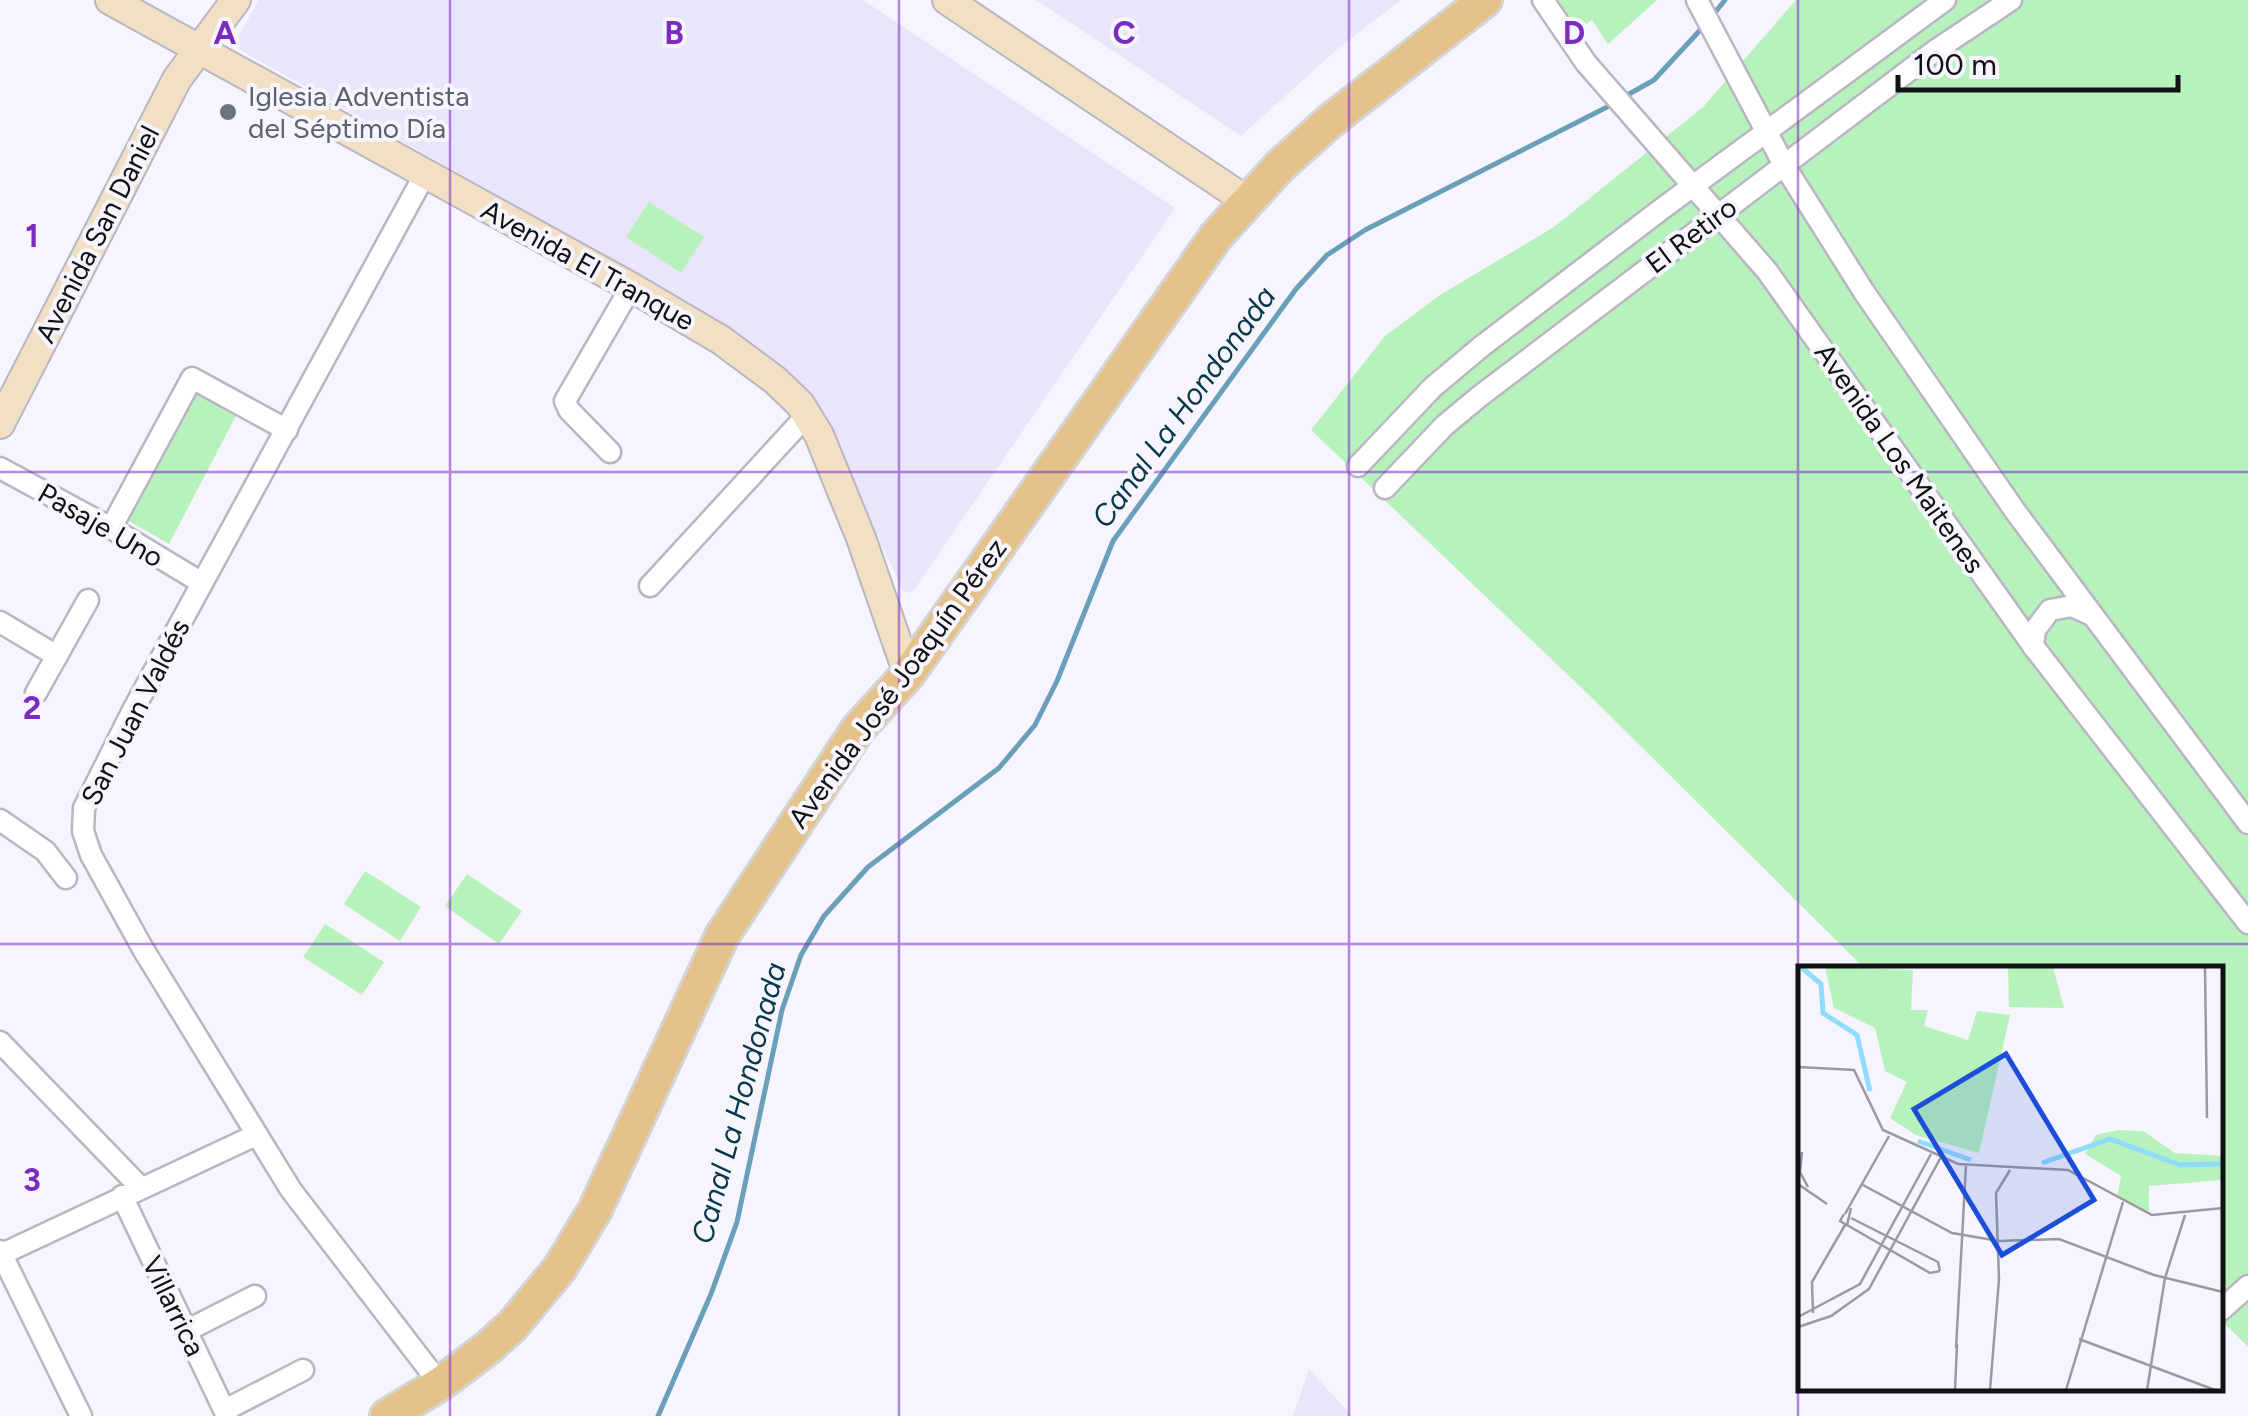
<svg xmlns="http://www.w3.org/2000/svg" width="2248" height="1416" font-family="Figtree,sans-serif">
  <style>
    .built { fill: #eae5fb }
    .green { fill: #b7f2bc }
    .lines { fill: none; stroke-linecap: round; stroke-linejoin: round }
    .stream { stroke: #699fb8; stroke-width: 5 }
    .street-casing { stroke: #b9b5c4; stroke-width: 25 }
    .secondary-casing { stroke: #b9b5c4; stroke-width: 32 }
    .primary-casing { stroke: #d4d4d5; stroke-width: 38 }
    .street { stroke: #fff; stroke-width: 20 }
    .secondary { stroke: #f2e0c4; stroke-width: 28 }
    .primary { stroke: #e5c28a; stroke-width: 32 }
    .grid { fill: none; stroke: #7b2cbf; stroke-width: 2.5; stroke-opacity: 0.55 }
    .worship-dot { fill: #6b7280; stroke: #f6f4fd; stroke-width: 4 }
    .labels { text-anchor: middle; stroke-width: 8; stroke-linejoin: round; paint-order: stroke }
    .worship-label { font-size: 28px; fill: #5b616d; stroke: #f6f4fd; text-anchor: start }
    .street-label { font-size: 28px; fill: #111015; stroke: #f6f4fd }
    .water-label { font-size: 30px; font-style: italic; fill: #073749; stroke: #f6f4fd }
    .inset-river { fill: none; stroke: #8fdcfe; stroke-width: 5 }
    .inset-road { fill: none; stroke: #9a99a0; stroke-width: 2.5 }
    .view { fill: #1d4ed8; fill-opacity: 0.15; stroke: #1d4ed8; stroke-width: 5 }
    .inset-edge { fill: none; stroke: #111015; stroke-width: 5 }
    .grid-label { font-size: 32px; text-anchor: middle; font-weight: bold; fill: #7b2cbf; stroke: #f6f4fd; stroke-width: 8; stroke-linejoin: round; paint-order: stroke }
  </style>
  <rect width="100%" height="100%" fill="#f6f4fd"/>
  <g class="built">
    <polygon points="259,0 863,0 1175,208 914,590 908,593 903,591 834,441 741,339 595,250 233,46"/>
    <polygon points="1036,0 1401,0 1335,51 1241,136"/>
    <polygon points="1309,1369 1352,1416 1293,1416"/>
  </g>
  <g class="green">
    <polygon points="1558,0 1657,0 1608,44 1592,20 1578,30"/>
    <polygon points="1796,0 2248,0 2248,1347 2221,1320 2220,968 1864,968 1589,695 1311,430 1385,336 1440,295 1554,227 1703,107"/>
    <polygon points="649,202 704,237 681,273 626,237"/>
    <polygon points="194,386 238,412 169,544 122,517"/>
    <polygon points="365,871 421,907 400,941 344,904"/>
    <polygon points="467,874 522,911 499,944 445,906"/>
    <polygon points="325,924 384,962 362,995 303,957"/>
  </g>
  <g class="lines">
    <g class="stream">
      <polyline points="1713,15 1725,0"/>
      <polyline points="1622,98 1654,80 1703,27"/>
      <polyline points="658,1416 711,1294 737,1222 782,1010 801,955 824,916 868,867 999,768 1035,725 1057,681 1113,541 1296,289 1327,255 1365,230 1613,104"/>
    </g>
    <defs>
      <g id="street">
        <polyline points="1543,0 1586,63 1767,271 2033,646 2248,923"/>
        <polyline points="1697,0 1784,165 1864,292 2015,511 2248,823"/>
        <polyline points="425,174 132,712 84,808 83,831 91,855 143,949 291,1190 440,1384"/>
        <polyline points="610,452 569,410 565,401 631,287"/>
        <polyline points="1358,466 1433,387 1482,346 1663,208 1945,0"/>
        <polyline points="0,468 111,528 202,583"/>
        <polyline points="1385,488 1445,425 1480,396 1936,50 2011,0"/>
        <polyline points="111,528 192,378 287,430"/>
        <polyline points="650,586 808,414"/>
        <polyline points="0,622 57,656"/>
        <polyline points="2033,646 2035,630 2050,610 2072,606 2090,614"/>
        <polyline points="36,693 88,600"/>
        <polyline points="0,820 45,851 66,878"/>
        <polyline points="0,1042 140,1187"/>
        <polyline points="122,1196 227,1416"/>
        <polyline points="0,1251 81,1416"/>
        <polyline points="0,1255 256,1135"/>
        <polyline points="2220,1311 2248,1286"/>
        <polyline points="186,1331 255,1296"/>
        <polyline points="225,1410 303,1370"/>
      </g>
      <g id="secondary">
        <polyline points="110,0 631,287 721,340 775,380 800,404 819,435 861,538 908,674"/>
        <polyline points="947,0 1247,201"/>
        <polyline points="0,424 177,79 236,0"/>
      </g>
      <polyline id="primary" points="387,1416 440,1384 489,1347 513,1325 560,1268 595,1210 722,936 858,729 908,674 1217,235 1280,166 1329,122 1485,0"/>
    </defs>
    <use href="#street" class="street-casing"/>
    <use href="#secondary" class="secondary-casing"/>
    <use href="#primary" class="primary-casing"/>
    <use href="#street" class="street"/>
    <use href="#secondary" class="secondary"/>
    <use href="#primary" class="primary"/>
  </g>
  <path class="grid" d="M450,0V1416M899,0V1416M1349,0V1416M1798,0V1416M0,472H2248M0,944H2248"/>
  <circle class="worship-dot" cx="228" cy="112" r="10"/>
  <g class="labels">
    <g class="worship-label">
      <text x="248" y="106">Iglesia Adventista<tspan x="248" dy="32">del Séptimo Día</tspan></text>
    </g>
    <g class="street-label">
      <text transform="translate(97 234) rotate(-63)" y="10">Avenida San Daniel</text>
      <text transform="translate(1691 235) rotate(-37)" y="10">El Retiro</text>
      <text transform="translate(588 265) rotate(29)" y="10">Avenida El Tranque</text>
      <text transform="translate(1900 458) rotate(55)" y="10">Avenida Los Maitenes</text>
      <text transform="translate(101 525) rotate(30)" y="10">Pasaje Uno</text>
      <text transform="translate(897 683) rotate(-54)" y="10">Avenida José Joaquín Pérez</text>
      <text transform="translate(135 712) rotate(-63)" y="10">San Juan Valdés</text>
      <text transform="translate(174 1306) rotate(64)" y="10">Villarrica</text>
    </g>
    <g class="water-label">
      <text transform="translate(1184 407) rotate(-54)" y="10">Canal La Hondonada</text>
      <text transform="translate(739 1103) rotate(-75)" y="10">Canal La Hondonada</text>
    </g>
  </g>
  <g transform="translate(1798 966)">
    <rect width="425" height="425" fill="#f6f4fd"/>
    <path d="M27,1L115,4L113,44H130L126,60L170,74L179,45L212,49L181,187L118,169L92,152L109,116L87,105L77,62L36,42ZM210,1H255L266,42L211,41ZM320,164L345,165L377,187L425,190V214L351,220V246L319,231L323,210L287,188L298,169Z" fill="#b7f2bc"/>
    <path class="inset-river" d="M3,1L23,18L25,47L59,69L72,125M120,175L173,194M244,197L312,173L382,199L425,198"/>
    <path class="inset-road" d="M407,1L409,152M0,101L56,104L85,164L160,198L270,204L354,249L425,242M4,186L2,206L10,221M0,218L29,238M65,219L154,267L201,275L261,273L356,309L425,326M46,248L42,255L49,259L53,242M47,248L91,170M53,252L140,296L142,305M49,259L132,307L142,305M15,347L14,316L47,259M0,351L62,318L133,188M0,361L33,350L71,323L143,191M281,373L417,424M158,382L168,200M157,424L159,378M192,424L201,313L198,227L212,204M268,424L325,236M349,424L367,312L387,249"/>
    <path class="view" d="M208,88L296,234L204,289L116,143Z"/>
    <rect width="425" height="425" class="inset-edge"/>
  </g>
  <g class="grid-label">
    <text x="225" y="44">A</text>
    <text x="674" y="44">B</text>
    <text x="1124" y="44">C</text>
    <text x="1574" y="44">D</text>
    <text x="32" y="247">1</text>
    <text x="32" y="719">2</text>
    <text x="32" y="1191">3</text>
  </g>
  <path d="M1898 75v15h280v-15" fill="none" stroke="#111015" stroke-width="5"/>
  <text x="1913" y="75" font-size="30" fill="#111015" stroke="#f6f4fd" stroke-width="8" paint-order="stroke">100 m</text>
</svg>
